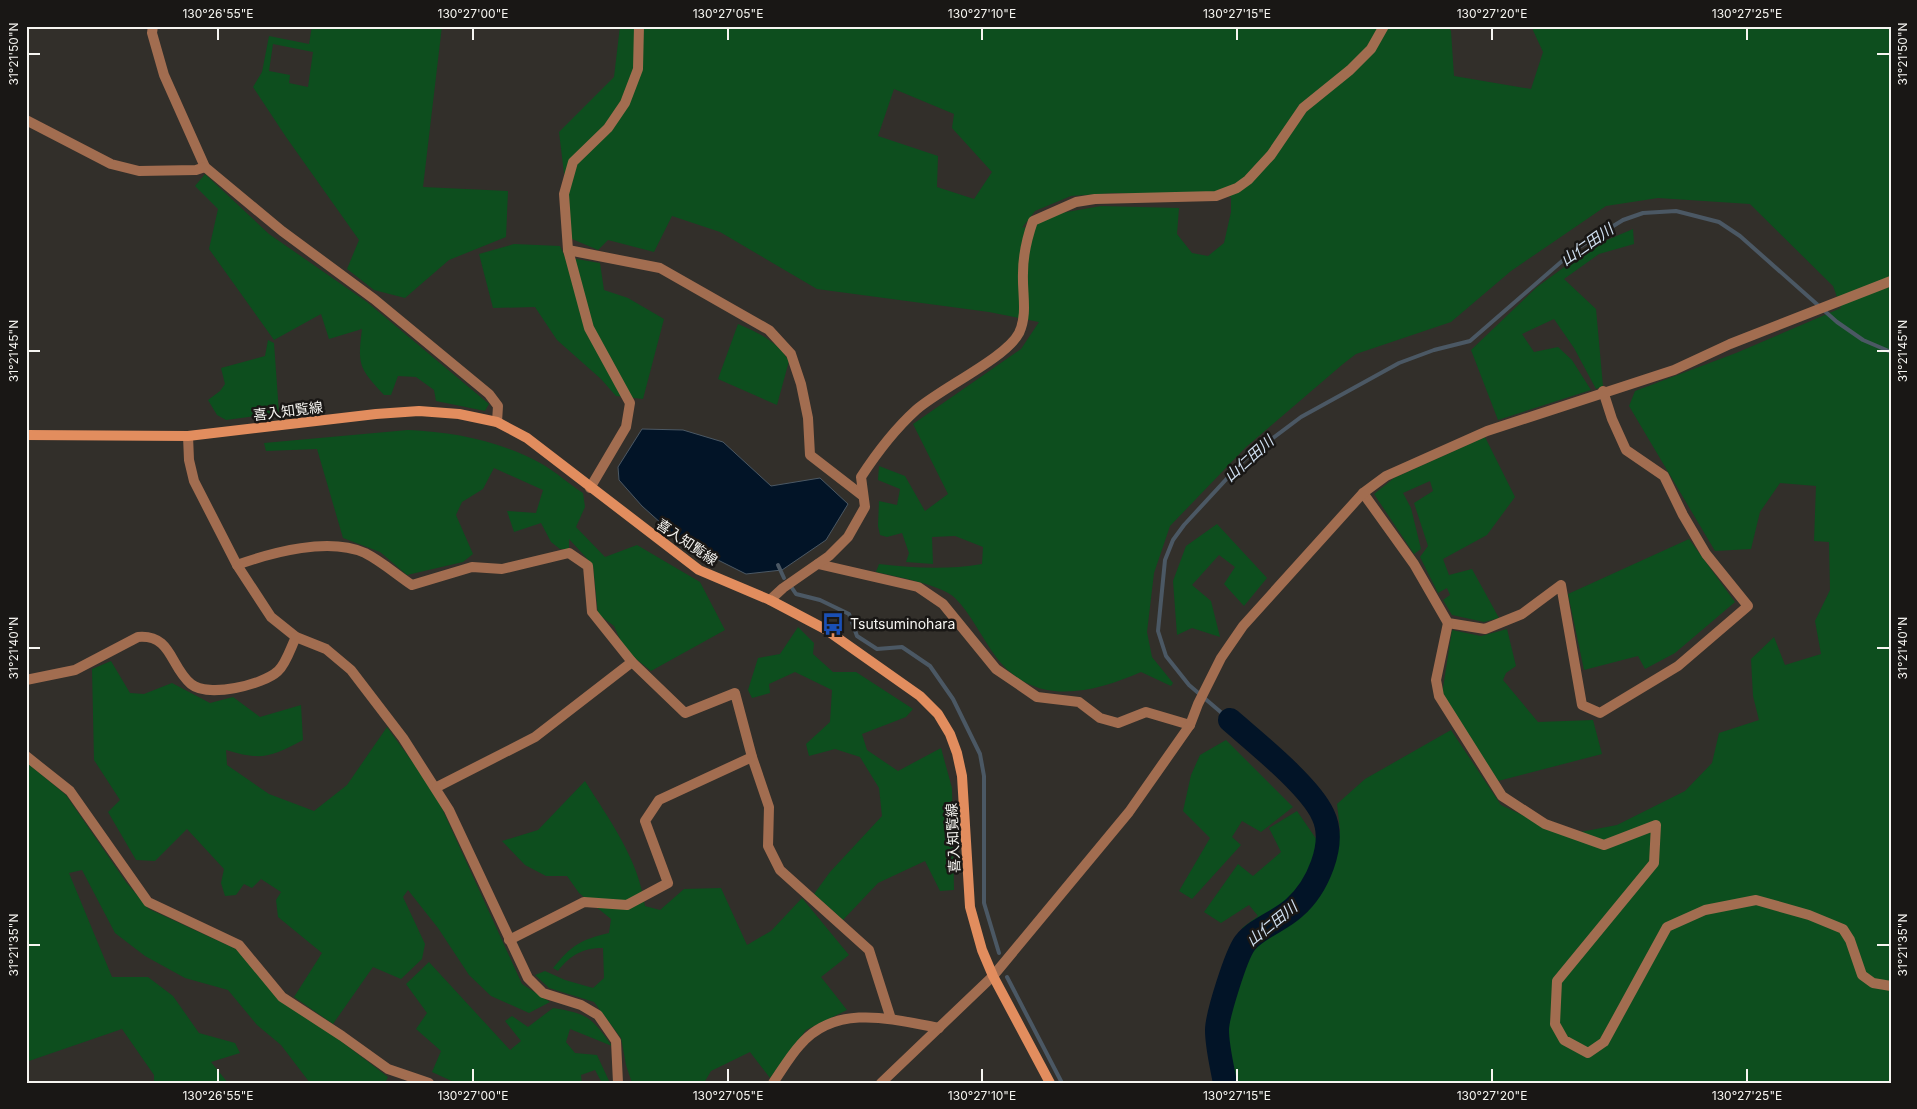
<svg xmlns="http://www.w3.org/2000/svg" width="1917" height="1109" font-family="Inter,'Noto Sans JP',sans-serif">
  <style>
    .green { fill: #0d4e1e; fill-rule: evenodd }
    .water { fill: #021427; stroke: #4b5864 }
    .lines { fill: none; stroke-linecap: round; stroke-linejoin: round }
    .stream { stroke: #4b5864; stroke-width: 4 }
    .river { stroke: #021427; stroke-width: 24 }
    .street { stroke: #a26d50; stroke-width: 10 }
    .secondary { stroke: #e28d5e; stroke-width: 10 }
    .ticks { fill: none; stroke: #f6f5f1; stroke-width: 2 }
    .labels { text-anchor: middle; stroke-width: 5; stroke-linejoin: round; paint-order: stroke }
    .street-label { font-size: 14px; fill: #f6f5f1; stroke: #191715 }
    .poi-label { font-size: 14px; fill: #f6f5f1; stroke: #191715; text-anchor: start }
    .water-label { font-size: 15px; font-style: italic; fill: #d0e0f1; stroke: #191715 }
    .neatline { fill: none; stroke: #f6f5f1; stroke-width: 2 }
    .ticks-label { font-size: 12px; text-anchor: middle; fill: #f6f5f1 }
  </style>
  <rect width="100%" height="100%" fill="#322f2a"/>
  <g class="green">
    <path d="M312,26H442L423,187L508,191L506,237L449,260L405,298L374,290L347,269L359,240L286,137L253,87L262,72L269,36L309,44ZM273,44L313,52L308,87L289,83L290,75L269,71Z"/>
    <path d="M620,26H1448L1451,31L1454,76L1531,89L1543,52L1531,26H1891V1083H1231L1221,1040L1231,999L1250,944L1242,928L1258,916L1249,905L1221,923L1204,912L1238,864L1253,876L1281,852L1269,828L1297,811L1319,843H1336L1340,830L1337,804L1365,779L1451,730L1501,805L1565,835L1617,825L1685,791L1712,763L1719,733L1759,720L1753,696L1751,659L1774,637L1785,665L1821,654L1815,621L1830,590L1829,542L1814,541L1816,486L1780,483L1760,512L1751,549L1715,551L1629,406L1635,391L1736,353L1841,308L1833,286L1750,204L1658,198L1606,206L1511,271L1451,322L1356,354L1343,364L1246,447L1170,526L1154,573L1147,632L1152,657L1173,683L1171,686L1141,672C1091,694 1034,707 996,657C982,638 971,614 955,598C942,585 894,576 876,572L879,564C913,568 948,570 982,564L983,547L955,536L932,537L933,564L906,562L909,553L902,533L887,537L880,535L878,526L879,501L897,505L900,489L878,480L879,466L905,476L925,511L948,494L913,424L1021,349L1039,322L989,312L817,289L720,232L672,216L654,252L608,240L598,250L572,239L559,132L614,77ZM894,89L954,114L952,128L992,172L974,199L937,187L938,156L878,136ZM1115,193L1231,197V212L1224,243L1208,256L1192,253L1177,234L1179,208L1101,206L1061,213L1022,228L1035,211L1071,196Z"/>
    <path d="M205,174L269,234L367,302L489,404L485,411L436,401L434,390L416,377L398,376L391,395H384C360,368 357,367 362,329L329,339L321,314L274,340L209,249L218,209L195,186Z"/>
    <polygon points="1633,229 1634,244 1599,254 1564,279 1596,309 1603,386 1596,389 1574,348 1554,319 1522,334 1534,352 1558,347 1572,360 1591,390 1498,420 1471,350 1537,287 1593,246"/>
    <polygon points="514,244 560,246 565,257 600,263 604,290 628,298 664,319 643,399 616,396 601,379 557,340 535,307 493,308 479,254"/>
    <path d="M738,324C759,333 777,341 789,361L777,405L718,379Z"/>
    <polygon points="268,340 274,343 279,413 226,420 217,415 208,400 220,391 225,384 221,368 265,356"/>
    <path d="M408,430C455,432 500,441 542,464C556,472 569,484 583,493L585,507L576,527L605,557L637,545L700,582L725,630L651,671L625,650L614,626L598,614L593,565L569,539V549H560L551,542L541,523L514,532L507,511L536,513L543,490L494,468L483,489L462,502L456,515L473,554L463,562L407,575L380,552L343,538L317,449L266,451L264,443Z"/>
    <polygon points="1485,437 1515,497 1487,535 1443,559 1449,575 1472,569 1499,618 1484,622 1452,615 1443,600 1450,595 1447,588 1438,593 1420,557 1428,546 1414,503 1433,491 1430,481 1403,493 1411,508 1421,549 1414,554 1374,494 1394,478"/>
    <polygon points="1217,524 1267,578 1244,606 1224,584 1235,567 1219,555 1192,585 1211,601 1220,637 1192,628 1177,635 1173,581 1186,546"/>
    <polygon points="1689,539 1735,602 1675,653 1645,669 1638,656 1584,670 1568,594"/>
    <polygon points="798,627 814,643 813,654 833,672 856,672 913,709 906,717 862,734 867,750 898,771 941,748 952,788 954,890 940,891 925,861 878,883 843,920 814,894 830,872 882,816 879,788 860,757 835,749 809,756 806,744 830,722 832,690 795,672 769,684 770,693 752,698 748,690 758,658 780,654"/>
    <polygon points="1507,629 1516,666 1506,673 1503,680 1538,722 1593,720 1602,754 1498,781 1442,694 1452,630 1481,636"/>
    <path d="M111,661L130,693L144,694L172,683L210,703L233,697L260,717L301,705L303,740C271,757 262,761 226,750L227,765L269,794L314,811L347,785L387,727L435,793L522,984L550,1002L529,1013L491,996L469,975L438,928L408,890L403,897L425,944L422,959L401,979L373,967L333,1024L294,997L322,953L278,917L276,900L281,892L261,879L252,888L244,884L236,895L225,896L221,883L224,869L187,829L155,861L136,860L108,812L120,800L94,760L92,669Z"/>
    <polygon points="1226,740 1293,807 1261,832 1242,821 1232,837 1241,845 1192,899 1179,891 1210,838 1183,811 1191,775 1200,755"/>
    <polygon points="26,762 66,795 126,882 149,909 236,949 279,1000 337,1038 388,1077 385,1083 310,1083 281,1045 257,1025 228,990 185,978 145,956 115,933 82,870 69,873 112,977 148,977 173,996 199,1033 235,1043 240,1053 211,1062 228,1083 154,1083 154,1075 122,1029 26,1062"/>
    <path d="M585,781C610,821 638,858 645,906L660,910L684,889L721,888L747,945L771,931L802,898L849,955L821,977L847,1010L806,1030L770,1078L750,1052L711,1071L704,1083H632L626,1065L621,1038L594,1002L549,988L535,975L545,971L565,980L593,988L604,978L603,948C583,948 570,955 558,971L553,968C572,945 580,940 609,933L611,919L579,893L567,876H546L525,865L502,841L538,830Z"/>
    <path d="M429,962L510,1050L521,1041L505,1021L512,1016L528,1027L553,1008C589,1014 591,1017 612,1046L570,1029L566,1042L575,1053L597,1055L610,1083H602L595,1070L581,1075L582,1083H456L432,1072L441,1051L416,1029L427,1013L406,984Z"/>
  </g>
  <polygon class="water" points="642,429 683,430 723,442 771,486 820,478 848,504 826,540 782,570 746,574 682,542 642,506 619,480 618,467"/>
  <g class="lines">
    <g class="stream">
      <polyline points="778,565 784,578"/>
      <polyline points="792,588 796,594 820,600 849,614 857,636 877,649 902,647 930,666 953,699 980,754 984,776 984,903 999,953"/>
      <polyline points="1230,720 1189,685 1166,656 1158,631 1165,560 1173,540 1184,525 1245,459 1301,417 1399,363 1434,350 1470,341 1576,249 1623,220 1643,213 1676,211 1719,222 1740,236 1837,322 1863,340 1891,352"/>
      <polyline points="1007,977 1062,1083"/>
    </g>
    <path class="river" d="M1225,1083C1222,1066 1217,1047 1217,1030C1217,1016 1236,955 1245,943C1257,928 1280,921 1294,908C1317,888 1337,844 1323,815C1310,786 1255,742 1230,720"/>
    <g class="street">
      <polyline points="153,26 152,33 164,75 205,167 282,231 374,299 489,394 498,406 497,422"/>
      <polyline points="26,120 111,164 139,171 196,170 205,167"/>
      <polyline points="568,250 660,268 769,330 791,354 801,384 808,418 810,455 863,496"/>
      <polyline points="188,436 189,460 194,481 237,565 271,617 296,637 326,649 351,670 403,738 449,810 528,978 543,993 581,1005 598,1015 616,1041 618,1083"/>
      <polyline points="590,488 626,427 630,403 589,328 568,250 564,194 573,162 608,128 625,103 638,69 639,26"/>
      <polyline points="1363,493 1414,564 1448,623 1485,629 1522,614 1561,585 1582,705 1600,713 1678,666 1748,606 1706,554 1683,515 1664,476 1626,450 1612,419 1603,391"/>
      <polyline points="818,564 918,587 943,604 996,669 1037,697 1079,702 1100,718 1118,723 1146,712 1190,725"/>
      <path d="M237,565C273,552 329,537 365,553C381,561 397,575 412,585L472,567L502,569L569,553L588,566L592,612L632,662L685,713L735,693L752,757L769,807L768,846L780,870L869,950L891,1019"/>
      <path d="M770,600L783,588L829,556L848,537L865,507L861,477C876,454 895,429 916,410C941,388 1006,358 1019,333C1028,314 1022,293 1023,273C1023,255 1027,238 1033,221L1076,202L1095,199L1216,196L1237,188L1248,180L1271,155L1303,108L1350,70L1371,49L1384,26"/>
      <polyline points="1448,623 1436,680 1439,696 1502,796 1545,824 1604,845 1656,825 1654,863 1557,981 1555,1024 1564,1040 1588,1053 1604,1042 1667,927 1705,910 1756,900 1809,915 1843,929 1850,940 1862,975 1873,983 1891,986"/>
      <path d="M26,680L75,670L138,637C172,634 170,667 191,684C208,698 263,685 278,671C286,664 291,647 296,637"/>
      <polyline points="26,756 70,791 148,902 239,945 282,997 342,1036 388,1069 429,1083"/>
      <polyline points="437,787 535,737 632,662"/>
      <polyline points="509,940 584,902 627,905 668,883 645,821 659,800 752,757"/>
      <path d="M773,1083C782,1070 790,1056 800,1045C836,1003 892,1019 939,1028"/>
      <polyline points="881,1083 993,976 1129,812 1190,725 1198,704 1221,658 1243,626 1363,493 1386,476 1487,431 1674,370 1730,344 1891,281"/>
    </g>
    <polyline class="secondary" points="26,435 188,436 376,414 419,411 459,414 497,422 527,438 699,570 770,600 825,629 920,696 938,714 950,734 957,753 962,776 970,907 982,950 993,976 1050,1083"/>
  </g>
  <path class="ticks" d="M218,28V40M473,28V40M728,28V40M982,28V40M1237,28V40M1492,28V40M1747,28V40M28,54H40M1877,54H1890M28,351H40M1877,351H1890M28,648H40M1877,648H1890M28,945H40M1877,945H1890M218,1069V1082M473,1069V1082M728,1069V1082M982,1069V1082M1237,1069V1082M1492,1069V1082M1747,1069V1082"/>
  <defs>
    <symbol id="bus-bare" viewBox="-9 -9 18 18"><path d="M-5-6H5V4H4V6H2V4H-2V6H-4V4H-5ZM-3.5-4V0h7V-4ZM-3.5 1.2v1.5H-2V1.2ZM2 1.2v1.5H3.5V1.2Z" fill="#1a4fb4" stroke="#191715" stroke-width="2.5" paint-order="stroke"/></symbol>
  </defs>
  <g fill-rule="evenodd">
    <use href="#bus-bare" x="817" y="608" width="32" height="32"/>
  </g>
  <g class="labels">
    <g class="street-label">
      <text transform="translate(288 411) rotate(-7)" y="5">喜入知覧線</text>
      <text transform="translate(687 542) rotate(34)" y="5">喜入知覧線</text>
      <text transform="translate(953 838) rotate(-93)" y="5">喜入知覧線</text>
    </g>
    <g class="poi-label">
      <text x="850" y="629">Tsutsuminohara</text>
    </g>
    <g class="water-label">
      <text transform="translate(1587 245) rotate(-35)" y="5">山仁田川</text>
      <text transform="translate(1249 459) rotate(-42)" y="5">山仁田川</text>
      <text transform="translate(1272 924) rotate(-39)" y="5">山仁田川</text>
    </g>
  </g>
  <rect width="1917" height="1109" fill="none" stroke="#191715" stroke-width="55"/>
  <rect x="28" y="28" width="1862" height="1054" class="neatline"/>
  <g class="ticks-label">
    <text x="218" y="18">130°26'55"E</text>
    <text x="473" y="18">130°27'00"E</text>
    <text x="728" y="18">130°27'05"E</text>
    <text x="982" y="18">130°27'10"E</text>
    <text x="1237" y="18">130°27'15"E</text>
    <text x="1492" y="18">130°27'20"E</text>
    <text x="1747" y="18">130°27'25"E</text>
    <text transform="translate(14 54) rotate(-90)" y="4">31°21'50"N</text>
    <text transform="translate(1903 54) rotate(-90)" y="4">31°21'50"N</text>
    <text transform="translate(14 351) rotate(-90)" y="4">31°21'45"N</text>
    <text transform="translate(1903 351) rotate(-90)" y="4">31°21'45"N</text>
    <text transform="translate(14 648) rotate(-90)" y="4">31°21'40"N</text>
    <text transform="translate(1903 648) rotate(-90)" y="4">31°21'40"N</text>
    <text transform="translate(14 945) rotate(-90)" y="4">31°21'35"N</text>
    <text transform="translate(1903 945) rotate(-90)" y="4">31°21'35"N</text>
    <text x="218" y="1100">130°26'55"E</text>
    <text x="473" y="1100">130°27'00"E</text>
    <text x="728" y="1100">130°27'05"E</text>
    <text x="982" y="1100">130°27'10"E</text>
    <text x="1237" y="1100">130°27'15"E</text>
    <text x="1492" y="1100">130°27'20"E</text>
    <text x="1747" y="1100">130°27'25"E</text>
  </g>
</svg>
